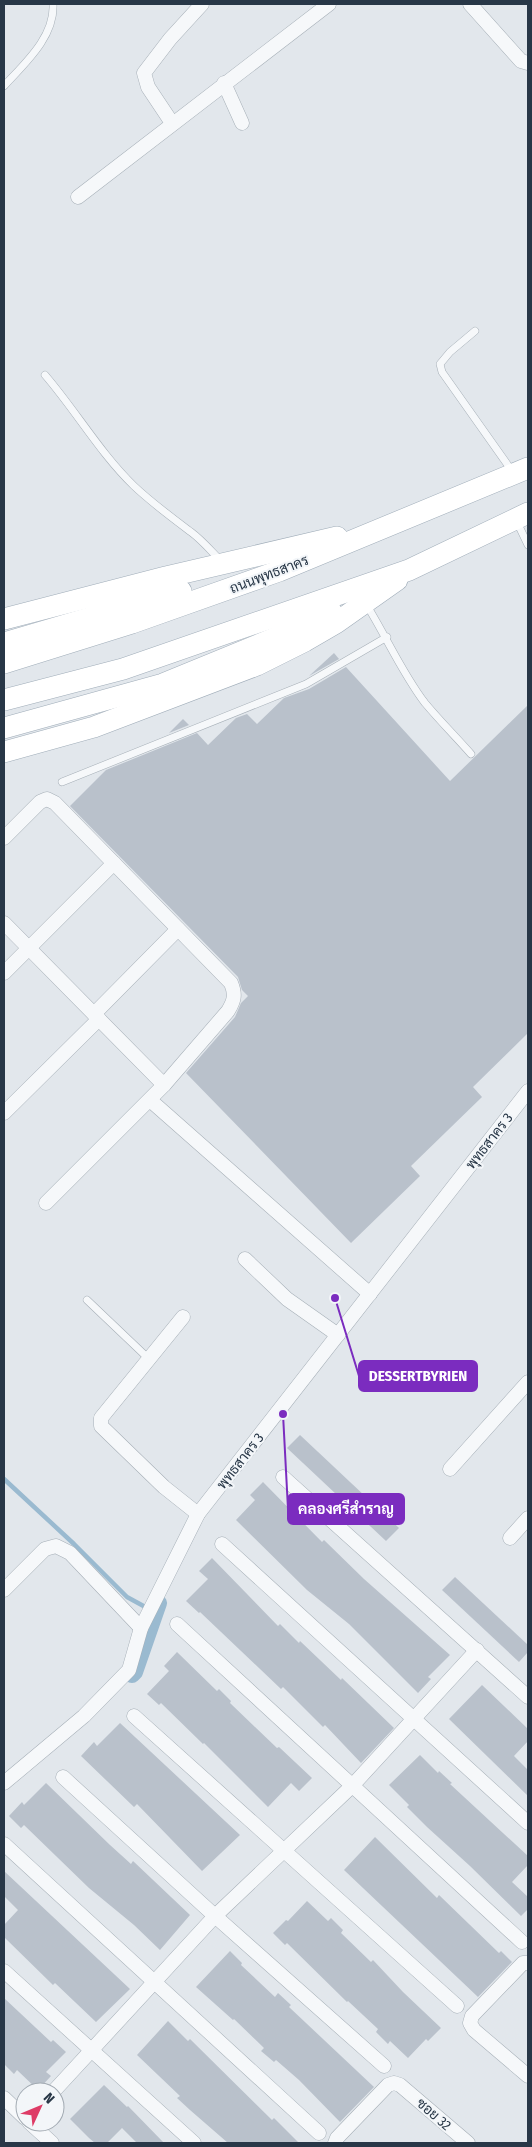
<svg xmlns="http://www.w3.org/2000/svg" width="532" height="2147" font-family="'Fira Sans Condensed',Sarabun,sans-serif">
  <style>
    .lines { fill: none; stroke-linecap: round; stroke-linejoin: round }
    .stream { stroke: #9abad0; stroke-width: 4.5 }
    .canal { stroke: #9abad0; stroke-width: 16 }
    .building { fill: #b9c1cb }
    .lane-casing { stroke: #a6afb7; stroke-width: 8 }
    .street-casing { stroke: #a6afb7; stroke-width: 15 }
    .primary-casing { stroke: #a0adb9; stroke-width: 22 }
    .lane { stroke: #f6f8fa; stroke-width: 7 }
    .street { stroke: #f6f8fa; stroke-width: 14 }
    .primary { stroke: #fff; stroke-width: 21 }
    .labels { text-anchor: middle; stroke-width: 4; stroke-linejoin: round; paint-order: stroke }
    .street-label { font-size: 14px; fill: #283747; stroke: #f3f6f9 }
    .leader { fill: none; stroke: #7b2cbf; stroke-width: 2 }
    .callout-dot { fill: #7b2cbf; stroke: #f3f6f9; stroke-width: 2 }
    .callout { fill: #7b2cbf; stroke: #7b2cbf; stroke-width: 2 }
    .callout-label { font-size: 15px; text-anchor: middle; font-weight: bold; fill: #fff }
  </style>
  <rect width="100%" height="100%" fill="#e2e7ec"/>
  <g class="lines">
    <polyline class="stream" points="4,1479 74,1544 127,1597 149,1609"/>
    <polyline class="canal" points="132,1675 135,1672 159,1603"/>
  </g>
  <g class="building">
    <polygon points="334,653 339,659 309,676"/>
    <polygon points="346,667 450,781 528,705 528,1033 473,1087 482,1097 411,1166 420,1176 351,1243 186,1073 235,1017 241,1003 248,996 242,990 238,977 70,806 106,770 197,733 208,745 236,718 247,714 257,724 284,698 309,689"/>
    <polygon points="183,719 189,725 169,733"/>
    <polygon points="300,1435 399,1528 386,1541 287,1448"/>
    <polygon points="263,1482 322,1542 324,1540 364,1579 450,1655 428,1677 431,1679 418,1693 349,1624 307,1590 236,1520 255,1500 250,1495"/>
    <polygon points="212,1558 278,1626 280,1624 299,1643 300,1641 341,1680 342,1678 394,1728 361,1763 325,1725 323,1727 283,1687 281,1689 200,1612 199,1613 186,1601 208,1579 199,1571"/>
    <polygon points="455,1577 528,1645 528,1652 519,1662 442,1590"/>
    <polygon points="177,1652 217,1691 219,1689 231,1701 230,1703 277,1748 279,1747 312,1778 299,1791 291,1783 268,1807 204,1743 203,1744 161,1703 159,1705 147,1694 169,1671 164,1666"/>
    <polygon points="482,1685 528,1729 528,1741 514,1756 528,1770 528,1796 449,1719"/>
    <polygon points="120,1723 240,1835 202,1871 137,1804 134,1807 81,1756 94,1742 97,1746"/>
    <polygon points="420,1755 438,1773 439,1771 452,1783 450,1784 528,1856 528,1865 512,1882 528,1897 528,1909 521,1916 470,1866 427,1827 407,1807 409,1805 389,1785"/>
    <polygon points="46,1783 110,1845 131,1864 133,1861 190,1915 160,1950 134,1925 89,1888 24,1825 21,1828 9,1816 22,1802 24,1805"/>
    <polygon points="375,1837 437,1898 439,1895 499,1953 501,1951 512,1962 478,1997 344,1870"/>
    <polygon points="4,1871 130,1989 96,2022 55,1983 53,1985 4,1937 4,1925 18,1910 4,1896"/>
    <polygon points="307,1901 328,1921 331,1918 343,1930 341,1933 371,1962 373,1960 403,1992 441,2028 428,2041 426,2039 408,2058 390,2041 388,2044 376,2032 378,2029 348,2001 347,2002 287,1943 285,1945 273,1933 286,1920 288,1921"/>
    <polygon points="230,1951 242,1963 241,1965 275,1997 278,1993 291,2005 289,2007 374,2087 340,2122 299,2080 276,2060 274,2062 261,2051 264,2048 234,2019 233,2020 196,1987"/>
    <polygon points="4,1998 51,2042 53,2040 66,2052 46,2072 51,2076 38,2090 17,2070 14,2074 4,2064"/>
    <polygon points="168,2021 188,2041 190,2039 272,2120 274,2118 299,2143 228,2143 190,2110 177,2098 180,2096 137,2055"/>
    <polygon points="104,2085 127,2107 128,2106 164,2143 137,2143 122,2128 107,2143 95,2143 89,2138 70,2119"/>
  </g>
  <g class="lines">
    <defs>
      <g id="lane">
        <path d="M4,86C24,64 55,37 53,4"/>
        <polyline points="475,331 450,352 440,364 442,372 512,471"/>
        <path d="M45,375C76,411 100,453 134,486C152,503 171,517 191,532C202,540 211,551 221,561"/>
        <polyline points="517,522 528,545"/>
        <path d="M366,604C386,636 402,673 425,703C440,721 456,737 471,754"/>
        <polyline points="62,782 306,684 387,637"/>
        <polyline points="87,1300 149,1359"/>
      </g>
      <g id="street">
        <polyline points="470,4 521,61 528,63"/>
        <polyline points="224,83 242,123"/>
        <polyline points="172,123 148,87 144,73 170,39 202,4"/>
        <polyline points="78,197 329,4"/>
        <path d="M4,838L40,802L47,799L55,803L231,983C236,995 234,1001 228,1011L164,1085L46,1203"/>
        <polyline points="4,923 164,1085"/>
        <polyline points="4,973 114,863"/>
        <polyline points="94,1014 178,929"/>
        <polyline points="150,1100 370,1294"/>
        <polyline points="4,1113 99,1019"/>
        <polyline points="245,1259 287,1299 338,1335"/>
        <polyline points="183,1317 101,1418 101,1426 164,1487 198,1514"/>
        <polyline points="450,1469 528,1382"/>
        <polyline points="283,1477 528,1697"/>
        <polyline points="510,1538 528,1518"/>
        <polyline points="222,1544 528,1823"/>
        <polyline points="4,1590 45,1549 56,1546 70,1553 141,1628"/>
        <polyline points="177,1624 522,1942"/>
        <polyline points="134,1716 457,2006"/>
        <polyline points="63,1777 215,1916 384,2066"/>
        <polyline points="4,1783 84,1716 129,1670 141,1628 198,1514 528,1091"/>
        <polyline points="4,1844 319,2133"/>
        <polyline points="528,1963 523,1963 472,2016 470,2023 474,2030 528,2076"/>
        <polyline points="4,1971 194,2143"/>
        <polyline points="53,2092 215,1916 352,1786 477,1650"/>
        <polyline points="4,2098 25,2118"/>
        <polyline points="29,2122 52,2143"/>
        <polyline points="335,2143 337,2138 388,2085 394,2083 400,2085 468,2143"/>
      </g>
      <g id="primary">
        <polyline points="4,619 166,577 337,537"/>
        <polyline points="4,643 181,591"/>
        <polyline points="4,663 132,623 279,571 528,468"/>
        <polyline points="4,700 123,669 409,570 528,513"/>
        <polyline points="4,728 163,684 275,638 331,611"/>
        <polyline points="4,752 94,727 257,665 305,641 336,623 397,580"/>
      </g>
    </defs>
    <use href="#lane" class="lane-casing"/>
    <use href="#street" class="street-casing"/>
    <use href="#primary" class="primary-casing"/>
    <use href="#lane" class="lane"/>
    <use href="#street" class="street"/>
    <use href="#primary" class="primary"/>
  </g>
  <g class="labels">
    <g class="street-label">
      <text transform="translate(269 574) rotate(-21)" y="5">ถนนพุทธสาคร</text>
      <text transform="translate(489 1141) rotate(-52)" y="5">พุทธสาคร 3</text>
      <text transform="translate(240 1461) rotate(-52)" y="5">พุทธสาคร 3</text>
      <text transform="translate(434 2114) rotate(41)" y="5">ซอย 32</text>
    </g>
  </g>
  <path class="leader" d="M335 1298L359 1376M283 1414L288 1509"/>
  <g class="callout-dot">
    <circle cx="335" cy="1298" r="5"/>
    <circle cx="283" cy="1414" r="5"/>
  </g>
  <g class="callout">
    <rect x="359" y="1361" width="118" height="30" rx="5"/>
    <rect x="288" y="1494" width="116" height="30" rx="5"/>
  </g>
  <g class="callout-label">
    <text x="418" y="1381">DESSERTBYRIEN</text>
    <text x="346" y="1514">คลองศรีสำราญ</text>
  </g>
  <rect width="532" height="2147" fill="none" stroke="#283747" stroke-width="10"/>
  <g transform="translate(40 2107) rotate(46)"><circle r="24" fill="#f3f6f9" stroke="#a2aab2"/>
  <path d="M0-4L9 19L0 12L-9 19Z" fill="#de3b66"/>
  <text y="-8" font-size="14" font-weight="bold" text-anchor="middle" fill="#283747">N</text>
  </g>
</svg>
